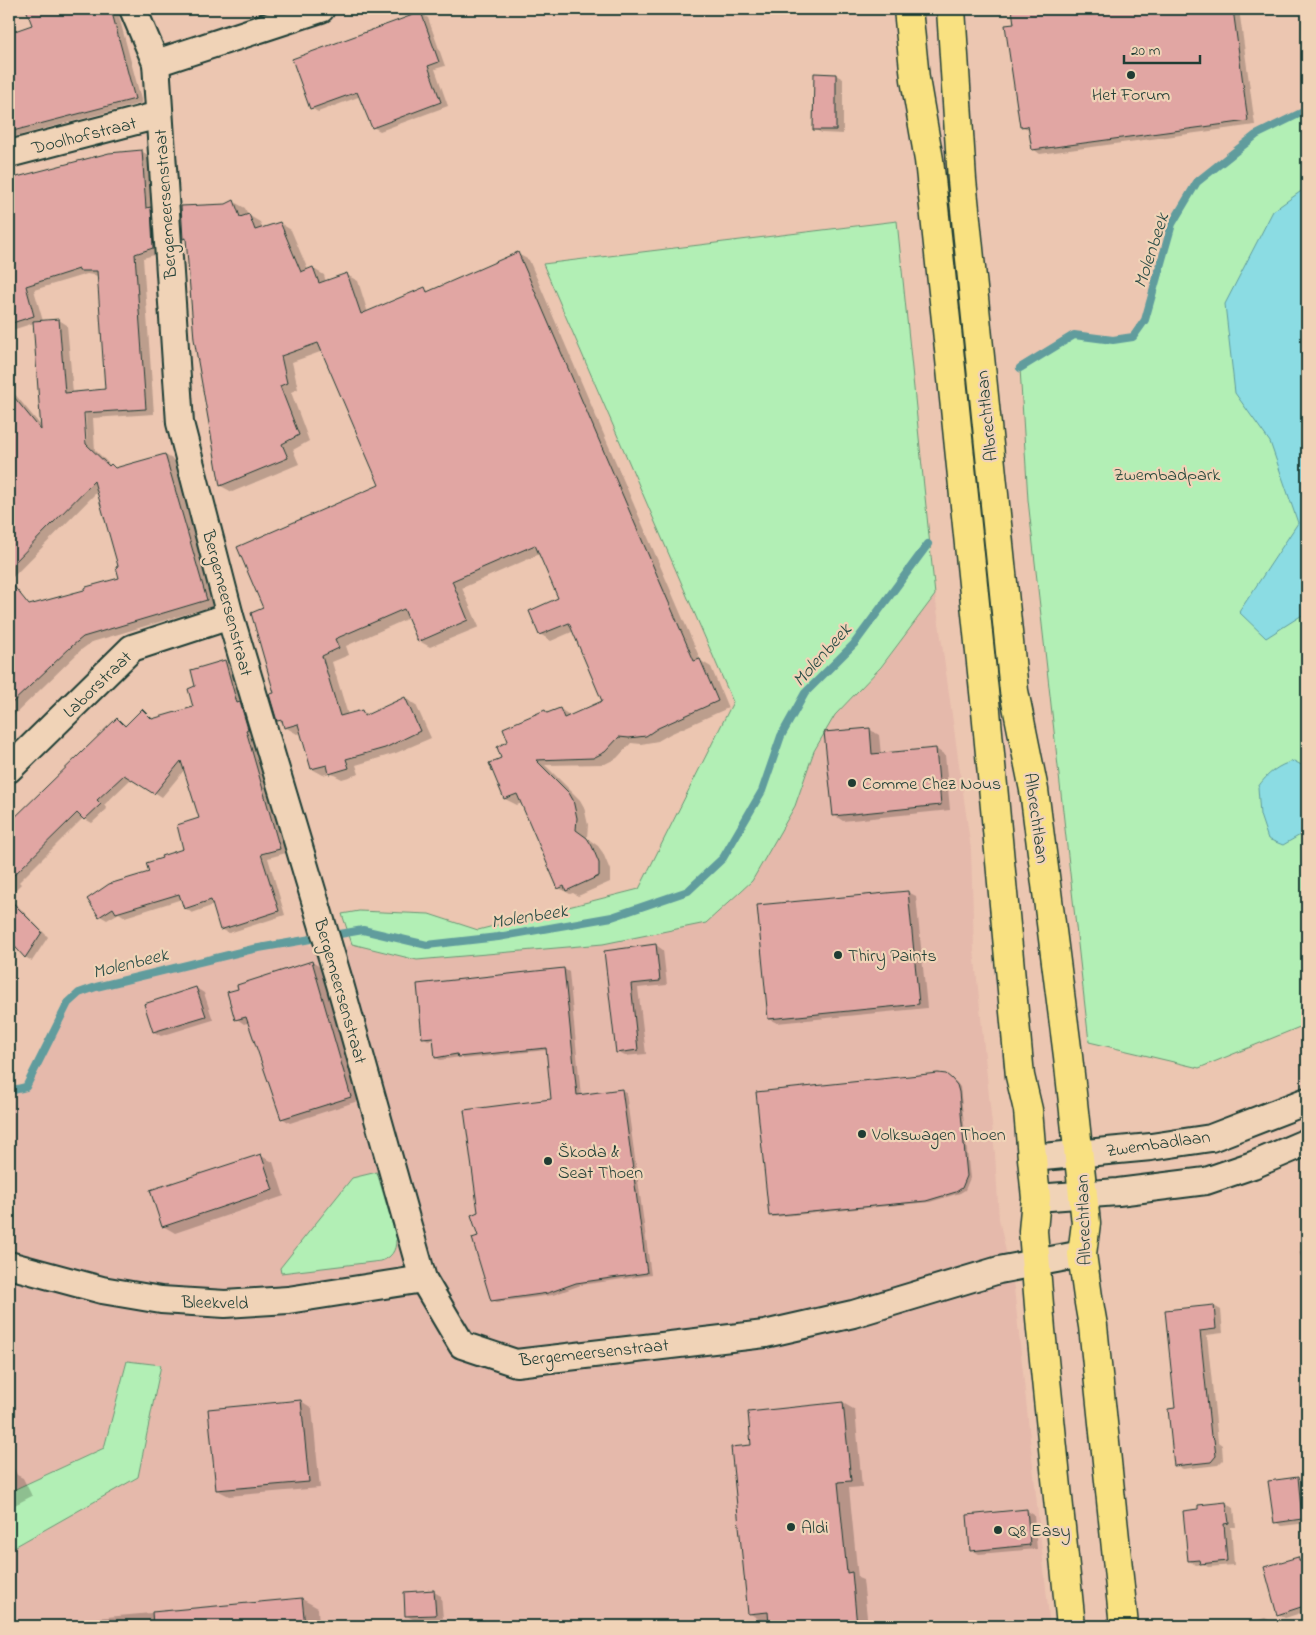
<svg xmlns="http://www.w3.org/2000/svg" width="1316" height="1635" font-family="'Indie Flower',sans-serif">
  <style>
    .built { fill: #e5b9ab }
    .green { fill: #b2efb5; stroke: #689674 }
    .water { fill: #8bdce3; stroke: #609c9d }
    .shadow { fill: #0003; fill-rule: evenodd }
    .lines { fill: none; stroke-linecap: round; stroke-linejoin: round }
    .stream { stroke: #609c9d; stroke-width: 8 }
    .building { fill: #e1a6a3; stroke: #1f3d34 }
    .minor-casing { stroke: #1f3d34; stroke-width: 30 }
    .major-casing { stroke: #1f3d34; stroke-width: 31 }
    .minor { stroke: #f0d3b7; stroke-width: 26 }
    .major { stroke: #f9e181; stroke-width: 28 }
    .poi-dot { fill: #1f3d34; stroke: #f0d3b7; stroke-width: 2 }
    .labels { text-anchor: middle; stroke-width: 4.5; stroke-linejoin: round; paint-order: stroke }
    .poi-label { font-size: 18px; fill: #1f3d34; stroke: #f0d3b7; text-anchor: start }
    .street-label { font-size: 18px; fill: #1f3d34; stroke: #f0d3b7 }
    .park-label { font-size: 18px; fill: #26463a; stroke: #f0d3b7 }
    .water-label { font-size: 19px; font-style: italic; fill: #2a4d46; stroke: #f0d3b7 }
  </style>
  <rect width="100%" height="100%" fill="#ecc6b1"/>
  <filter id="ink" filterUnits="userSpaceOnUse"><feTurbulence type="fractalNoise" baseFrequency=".02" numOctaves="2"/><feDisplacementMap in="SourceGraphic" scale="10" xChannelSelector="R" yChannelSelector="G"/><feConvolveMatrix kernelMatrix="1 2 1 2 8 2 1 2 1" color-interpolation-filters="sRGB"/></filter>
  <g filter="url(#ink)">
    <polygon class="built" points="935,595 971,849 974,950 995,1154 999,1219 1014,1288 1050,1626 9,1626 9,1550 138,1477 161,1365 127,1361 104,1448 9,1492 9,1091 26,1087 68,1003 79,993 96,987 253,949 299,940 332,956 352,944 417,960 706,923 752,881 795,806 814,751 835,715 882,667"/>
    <g class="green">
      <polygon points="1307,110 1307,1024 1199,1068 1089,1042 1028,500 1020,368 1074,335 1113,340 1133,337 1145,320 1172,224 1197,182 1256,135"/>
      <polygon points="897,221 935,595 881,667 835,715 814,751 795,806 752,881 706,923 603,944 417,960 352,944 342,914 359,911 429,914 478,930 639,889 733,702 543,264"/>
      <path d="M377,1172L397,1240H396C396,1251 391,1258 381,1261L281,1273L280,1268L352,1178Z"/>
      <polygon points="127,1361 161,1365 138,1477 9,1550 9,1492 104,1448"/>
    </g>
    <g class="water">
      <polygon points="1307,187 1307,612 1266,638 1239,612 1298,523 1270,442 1235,393 1225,304 1273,211"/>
      <path d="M1294,761L1307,768V831L1283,845L1268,839L1260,815L1258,787C1267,774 1278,765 1294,761Z"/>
    </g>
    <g class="shadow">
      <polygon points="27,9 117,9 142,103 9,138 9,34 33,26"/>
      <polygon points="1014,9 1239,9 1255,125 1040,154 1033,149 1030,130 1021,126 1016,25"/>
      <polygon points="421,13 428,18 445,66 435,69 448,106 380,131 373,127 361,96 318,112 311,108"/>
      <polygon points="836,75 843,79 843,134 822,133 814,129"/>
      <path d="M141,151L150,156L162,253L143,258L154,414L93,418L95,450L111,466L117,469L165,455L174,460L216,605L92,642L81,650L9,720V627L21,615L120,579V567L98,491L9,581V533L87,453L79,436L9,495V387L42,427L34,323L9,331V180L110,154ZM87,274L99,276L107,390L73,393L67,325L59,320L43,321L34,290ZM83,407H85L87,443L85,440Z"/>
      <polygon points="234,202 245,208 248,215 260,222 263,229 280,223 291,230 308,270 312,268 324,275 326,282 347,275 358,281 368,313 425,289 430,292 518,254 529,260 701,661 711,667 728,708 670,734 658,741 641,744 631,743 617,758 605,764 545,765 580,800 584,807 588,825 587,838 598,846 603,853 610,870 610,882 578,896 573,893 570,894 559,888 522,803 517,805 505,799 491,764 503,759 510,742 545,711 549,713 560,709 571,716 604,702 574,631 551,641 540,634 560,599 540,554 462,588 479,627 430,647 419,641 409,618 346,646 349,655 332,662 348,715 362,711 369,715 405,698 416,705 431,738 396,753 356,765 359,774 342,779 330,773 323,775 312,769 302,732 297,734 285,727 284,724 278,720 265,608 381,485 323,351 292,362 298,389 291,392 309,441 293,450 299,464 232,492 221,486 196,339 188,241 184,238 227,205"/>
      <polygon points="225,661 232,666 286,853 268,858 285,915 229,933 221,929 214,905 192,913 185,908 182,899 125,917 119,913 107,920 100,916 88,899 151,873 184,850 201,819 185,769 162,797 132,778 104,805 107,809 92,823 83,818 19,882 21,884 9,896 9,824 117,719 127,726 143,711 155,720 195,708 197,687"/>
      <polygon points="869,729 879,735 881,755 936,749 945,755 950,810 843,821 834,815"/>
      <polygon points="908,892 916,896 927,1008 777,1023 769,1019"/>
      <polygon points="9,897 48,937 32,961 25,957 16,946 9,953"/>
      <polygon points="656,945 663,950 667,985 638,988 646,1054 625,1056 617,1052 605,952"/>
      <polygon points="312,962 320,967 358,1101 290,1123 282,1118 250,1022 244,1024 237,1019"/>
      <polygon points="564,969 569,972 581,1096 621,1090 626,1093 651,1275 581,1285 553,1295 497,1302 492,1300 479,1237 480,1213 552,1100 547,1050 463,1059 460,1057 440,1060 436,1058 434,1039 428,1040 423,1037"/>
      <polygon points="196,988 204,993 213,1020 161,1036 154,1032"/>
      <polygon points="945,1076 956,1082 960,1087 970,1178 965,1190 960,1193 930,1202 773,1217 770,1215"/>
      <polygon points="261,1156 273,1162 284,1196 175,1233 163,1226"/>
      <polygon points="1307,1248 1307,1270 1299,1252"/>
      <polygon points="1214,1306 1221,1310 1223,1333 1207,1335 1218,1442 1222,1445 1223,1460 1218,1465 1183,1469 1175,1465 1177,1409 1167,1311"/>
      <polygon points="301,1401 312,1408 320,1488 229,1496 217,1490"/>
      <polygon points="843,1403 855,1410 862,1487 849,1488 858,1578 863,1580 868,1626 770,1626 770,1619 760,1620 749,1613 752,1446"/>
      <polygon points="9,1457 17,1475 23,1478 32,1496 9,1508"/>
      <polygon points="1298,1478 1305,1483 1307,1523 1282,1526 1275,1522"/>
      <polygon points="1226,1503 1234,1508 1236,1527 1231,1527 1234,1565 1208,1567 1203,1564 1196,1565 1189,1561 1200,1510"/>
      <polygon points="1026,1510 1034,1515 1037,1549 979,1554 972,1550"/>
      <polygon points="1298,1559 1304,1562 1307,1561 1307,1611 1285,1618 1278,1614"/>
      <polygon points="434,1592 441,1596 443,1618 414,1620 407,1616"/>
      <polygon points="302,1599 318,1608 319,1626 54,1626 53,1622"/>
      <polygon points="1265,1618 1273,1622 1274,1626 1237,1626"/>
    </g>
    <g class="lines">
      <g class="stream">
        <polyline points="1020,368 1074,335 1113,340 1133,337 1145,320 1172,224 1197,182 1256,135 1307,110"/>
        <polyline points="9,1091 26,1087 68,1003 79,993 96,987 253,949 363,930 427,945 498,937 612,917 688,891 723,858 762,791 781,736 805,693 854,644 928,544"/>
      </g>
    </g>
    <g class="building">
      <polygon points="26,9 111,9 135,99 9,132 9,33 32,25"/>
      <polygon points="1012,9 1233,9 1248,121 1032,150 1028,126 1020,127 1005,25 1014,24"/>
      <polygon points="421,12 439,62 428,66 441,102 372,128 357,92 310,109 292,59"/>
      <polygon points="814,73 836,74 836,130 813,130"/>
      <polygon points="142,150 146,208 151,207 153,248 135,254 146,409 84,413 86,444 109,466 111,464 115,468 165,454 207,600 83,637 72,646 9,706 9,580 29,605 84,590 86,587 119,578 116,567 118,566 94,481 9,568 9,391 41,430 33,321 59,319 65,393 105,389 97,271 79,271 79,269 26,286 34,316 9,324 9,179 109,153"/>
      <polygon points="234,200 240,217 249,214 255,230 280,222 301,272 313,267 319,283 347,273 361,314 425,287 427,292 518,252 694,661 700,659 718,701 658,728 646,736 629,738 619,737 605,752 593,758 536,760 569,793 573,800 577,818 576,830 587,838 592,846 599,863 599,876 566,891 564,886 558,889 517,794 504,799 489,763 501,758 497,747 508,741 503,728 545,710 547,713 560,708 564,718 602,701 569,623 539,635 529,611 558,598 535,545 452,581 468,620 418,642 404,609 335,639 339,648 322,656 340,716 362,710 364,716 405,697 420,731 385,748 346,759 349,768 329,774 327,765 311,769 298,724 284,728 282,720 277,721 269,694 274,693 251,613 263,608 237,547 379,485 318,343 281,356 287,383 280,386 299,435 282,444 288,458 220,486 194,339 186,238 183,239 181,206 226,204"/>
      <polygon points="225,660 237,703 240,702 248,729 246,730 280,849 261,854 279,911 220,930 211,900 184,909 179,894 116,913 113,908 99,917 87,899 109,884 149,872 146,863 162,858 161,856 183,849 177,825 199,818 181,761 154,794 124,775 97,800 101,804 84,820 77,813 9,880 9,823 117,718 125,726 142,709 152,719 193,707 188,689 195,686 191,670"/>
      <polygon points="870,728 872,754 936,748 941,805 833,816 824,732"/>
      <polygon points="908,891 919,1004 768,1019 757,905"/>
      <polygon points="9,899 42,932 25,958 9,940"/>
      <polygon points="656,944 660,981 631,984 638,1050 616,1053 604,951"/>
      <polygon points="312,961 351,1097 281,1119 246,1017 235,1020 227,992 238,989 237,985"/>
      <polygon points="564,968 577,1095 622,1089 647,1273 576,1283 548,1293 491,1301 472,1238 478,1236 471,1215 478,1212 464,1110 551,1099 546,1048 458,1057 457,1054 435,1058 433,1037 422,1038 417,984"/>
      <polygon points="196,987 206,1016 153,1032 144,1004"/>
      <polygon points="938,1073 946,1074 952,1079 957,1085 959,1092 967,1176 962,1188 956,1192 926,1201 769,1216 756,1092"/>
      <polygon points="261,1154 273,1190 162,1227 150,1190"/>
      <polygon points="1214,1305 1216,1329 1200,1331 1211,1436 1214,1439 1216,1456 1211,1462 1174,1466 1168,1409 1175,1408 1165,1310"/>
      <polygon points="301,1400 309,1482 216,1490 208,1409"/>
      <polygon points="843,1402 851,1481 838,1482 847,1573 852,1572 857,1626 769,1626 768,1612 748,1614 731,1447 751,1445 748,1412"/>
      <polygon points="1298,1477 1302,1519 1274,1523 1268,1481"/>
      <polygon points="1226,1502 1229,1523 1224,1524 1227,1561 1200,1564 1199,1560 1188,1561 1183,1511 1198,1509 1198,1505"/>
      <polygon points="1027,1509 1030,1545 970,1551 967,1515"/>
      <polygon points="1298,1557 1300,1562 1307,1560 1307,1605 1277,1615 1264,1567"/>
      <polygon points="434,1590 436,1615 405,1616 404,1592"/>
      <polygon points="302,1598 305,1626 153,1626 152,1612"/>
    </g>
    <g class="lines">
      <defs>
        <g id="minor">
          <polyline points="133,9 156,63 180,423 230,616 340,984 423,1279 462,1345 516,1363 765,1334 853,1314 999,1270 1082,1254"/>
          <polyline points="156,63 321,9"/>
          <polyline points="9,154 159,115"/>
          <polyline points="9,769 132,648 230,616"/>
          <polyline points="1032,1158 1151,1147 1211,1138 1307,1101"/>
          <polyline points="1036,1198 1118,1192 1206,1181 1253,1165 1307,1142"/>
          <polyline points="9,1265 102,1290 161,1300 225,1304 288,1300 423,1279"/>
        </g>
        <g id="major">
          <polyline points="908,9 915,79 929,160 946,320 986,711 1020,1076 1028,1110 1032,1158 1036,1198 1033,1231 1041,1330 1071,1626"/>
          <polyline points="951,9 962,180 1014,691 1034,790 1068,1056 1086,1223 1082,1254 1088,1297 1093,1326 1124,1626"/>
        </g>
      </defs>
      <use href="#minor" class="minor-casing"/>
      <use href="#major" class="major-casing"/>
      <use href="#minor" class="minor"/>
      <use href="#major" class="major"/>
    </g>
  </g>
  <g class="poi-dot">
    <circle cx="1131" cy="75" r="5"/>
    <circle cx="852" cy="783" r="5"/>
    <circle cx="838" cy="955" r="5"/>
    <circle cx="862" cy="1134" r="5"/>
    <circle cx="548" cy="1161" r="5"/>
    <circle cx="791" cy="1527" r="5"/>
    <circle cx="998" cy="1530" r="5"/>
  </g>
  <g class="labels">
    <g class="poi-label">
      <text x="1131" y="100" text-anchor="middle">Het Forum</text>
      <text x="862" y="789">Comme Chez Nous</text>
      <text x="848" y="961">Thiry Paints</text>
      <text x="872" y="1140">Volkswagen Thoen</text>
      <text x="558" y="1157">Škoda &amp;<tspan x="558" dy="21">Seat Thoen</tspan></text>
      <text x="801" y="1533">Aldi</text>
      <text x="1008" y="1536">Q8 Easy</text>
    </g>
    <g class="street-label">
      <text transform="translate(84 135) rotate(-14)" y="6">Doolhofstraat</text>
      <text transform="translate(165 204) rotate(-94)" y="6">Bergemeersenstraat</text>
      <text transform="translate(986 416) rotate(-96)" y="6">Albrechtlaan</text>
      <text transform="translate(228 603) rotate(75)" y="6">Bergemeersenstraat</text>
      <text transform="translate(97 684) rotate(-44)" y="6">Laborstraat</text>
      <text transform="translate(1037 818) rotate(82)" y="6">Albrechtlaan</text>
      <text transform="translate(341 991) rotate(74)" y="6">Bergemeersenstraat</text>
      <text transform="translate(1158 1143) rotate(-8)" y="6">Zwembadlaan</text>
      <text transform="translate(1083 1220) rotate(-92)" y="6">Albrechtlaan</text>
      <text transform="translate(215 1302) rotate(1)" y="6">Bleekveld</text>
      <text transform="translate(594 1352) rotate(-6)" y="6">Bergemeersenstraat</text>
    </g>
    <g class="park-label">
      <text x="1167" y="480">Zwembadpark</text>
    </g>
    <g class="water-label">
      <text transform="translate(1150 250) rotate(-72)" y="7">Molenbeek</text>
      <text transform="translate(821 654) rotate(-48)" y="7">Molenbeek</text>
      <text transform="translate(529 915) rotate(-9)" y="7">Molenbeek</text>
      <text transform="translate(130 962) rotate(-14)" y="7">Molenbeek</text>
    </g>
  </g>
  <rect width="1316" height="1635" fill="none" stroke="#f0d3b7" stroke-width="30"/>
  <rect x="15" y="15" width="1286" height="1605" fill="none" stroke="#1f3d34" stroke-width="2" filter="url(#ink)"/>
  <path d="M1124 55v8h76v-8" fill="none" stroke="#1f3d34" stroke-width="2.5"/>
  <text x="1131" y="55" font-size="15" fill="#1f3d34" stroke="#f0d3b7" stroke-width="4" paint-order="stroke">20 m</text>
</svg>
